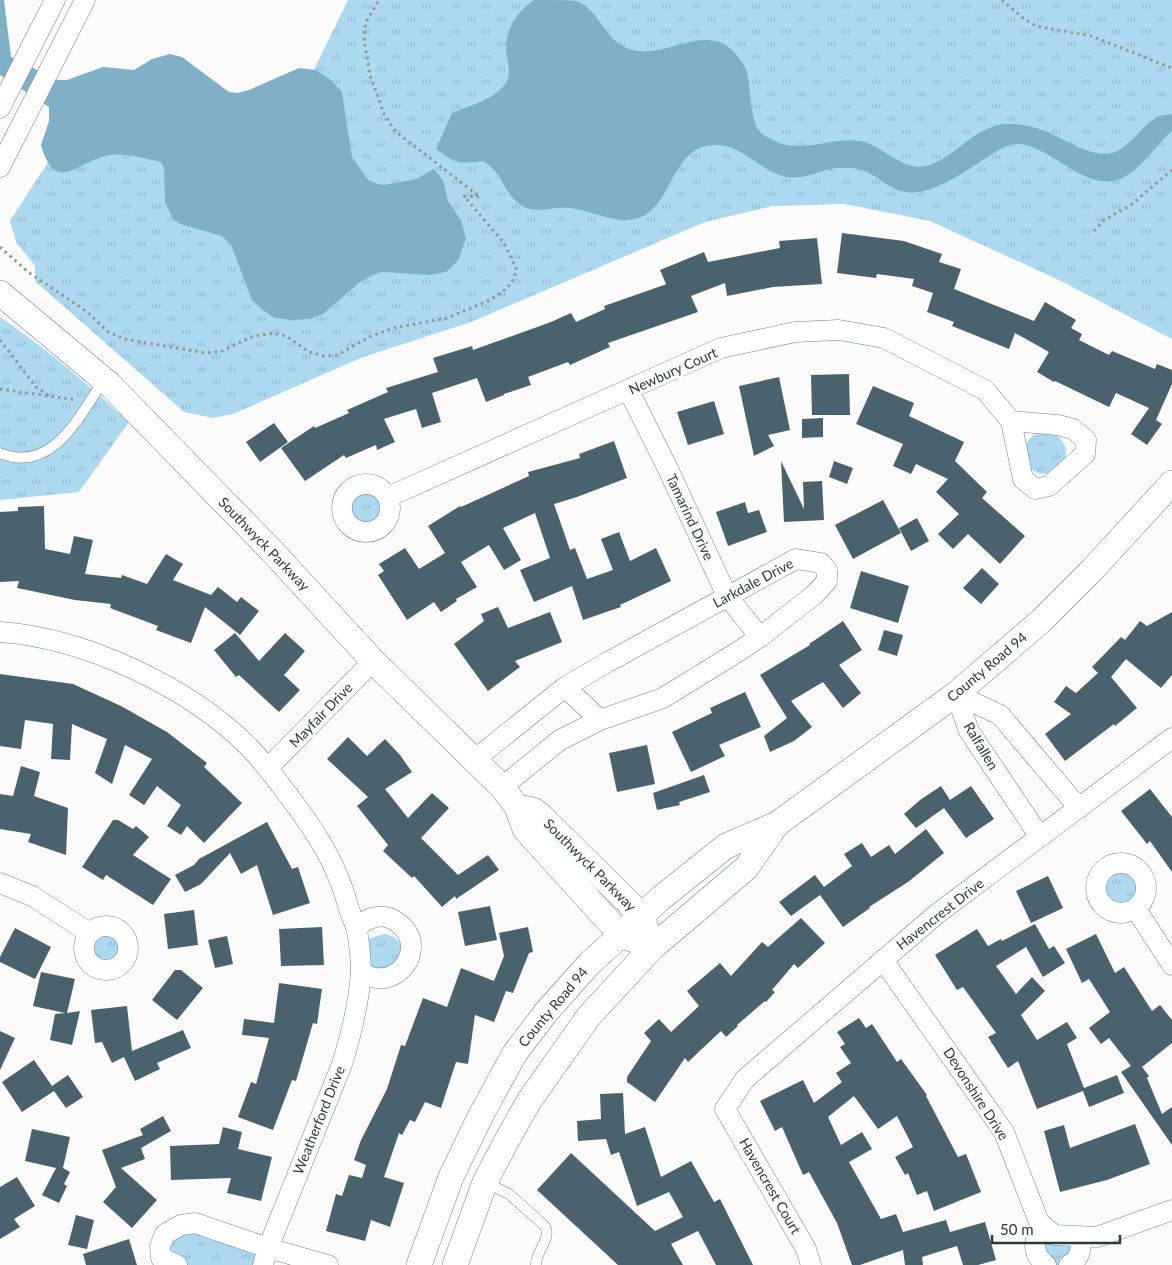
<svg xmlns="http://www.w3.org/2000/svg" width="1172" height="1265" font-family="Lato,sans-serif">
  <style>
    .grass { fill: url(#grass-tufts) }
    .water { fill: #80b0c8 }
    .building { fill: #4a626e }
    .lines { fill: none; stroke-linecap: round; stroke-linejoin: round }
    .service-casing { stroke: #6b8490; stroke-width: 11 }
    .minor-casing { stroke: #6b8490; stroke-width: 21 }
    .tertiary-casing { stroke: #6b8490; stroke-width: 26 }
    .path { stroke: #91979a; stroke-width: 3; stroke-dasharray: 2.5 4; stroke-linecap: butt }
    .service { stroke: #fff; stroke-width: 10 }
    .minor { stroke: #fff; stroke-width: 20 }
    .tertiary { stroke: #fff; stroke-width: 25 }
    .labels { text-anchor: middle; stroke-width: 5; stroke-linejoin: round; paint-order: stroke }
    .street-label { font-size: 14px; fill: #2d383d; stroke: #fbfbfb }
  </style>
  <defs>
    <pattern id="grass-tufts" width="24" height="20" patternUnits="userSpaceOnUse" patternTransform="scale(1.25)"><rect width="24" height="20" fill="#acd9f0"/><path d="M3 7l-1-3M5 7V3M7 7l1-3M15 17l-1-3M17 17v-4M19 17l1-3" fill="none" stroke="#94bbcf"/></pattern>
  </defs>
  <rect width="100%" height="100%" fill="#fbfbfb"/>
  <g class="grass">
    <polygon points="348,0 1172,0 1172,339 1059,280 930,221 844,204 773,206 705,222 471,322 363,357 233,414 213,418 184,412 36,282 35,266 16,242 10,221 81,111 279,141"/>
    <path d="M0,317C46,348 88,385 129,422L79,492L0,500Z"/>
    <circle cx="1045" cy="453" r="21"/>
    <circle cx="364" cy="509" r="21"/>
    <circle cx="1117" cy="886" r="21"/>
    <circle cx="105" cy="951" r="21"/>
    <path d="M384,934C398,936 401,943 405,956L375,975L362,950L370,938Z"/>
    <polygon points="191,1226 263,1252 258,1265 160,1265 167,1237"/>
    <polygon points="1036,1241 1072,1241 1071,1265 1037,1265"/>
  </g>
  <g class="water">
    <path d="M0,0H4L11,57L57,80H67L103,67L134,70L152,59L170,54L182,57L229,92L238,93L249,90L299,68L316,70L331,80L342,92L352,157L369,181L382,185L390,184L416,179L434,169L443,180L448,201L461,220L466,239L457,262L446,272L429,275L382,272L373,275L360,282L323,314L310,319L291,320L275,318L264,311L252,300L231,245L222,236L180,224L173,219L165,202L164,169L161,162C146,159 127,153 111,155C80,158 56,198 41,145L49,121V107L0,75Z"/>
    <path d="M534,0C544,0 569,0 576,1C601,10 603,42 633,50C666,59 707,21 735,53C738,57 744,64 746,69C751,84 749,119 760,132C763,135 769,138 773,140C799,155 833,136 860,141C884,145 903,174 930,165C959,154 978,122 1011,124C1023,124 1036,127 1048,132C1065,140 1093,158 1112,153C1129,149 1142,125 1157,117C1161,115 1167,115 1172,114V131C1156,145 1144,165 1126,176C1089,198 1055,147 1019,144C1006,143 996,152 986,158C966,171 930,197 905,192C885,188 873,169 851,168C844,168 836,167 830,169C813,173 798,182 780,175C756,167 738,142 711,145C666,150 673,222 624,220C605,219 588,210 569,208C551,206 534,216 518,203C502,190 503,173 483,161C458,164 456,164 436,149L452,113C468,106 494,100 505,84C513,73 507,63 506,51C505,29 517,12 534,0Z"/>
  </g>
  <g class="building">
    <polygon points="842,233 904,241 942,254 939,262 961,269 954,289 1034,321 1045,302 1076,320 1071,328 1082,334 1079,340 1109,355 1112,351 1155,369 1157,364 1172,370 1172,384 1156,420 1162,424 1147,445 1131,434 1149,408 1116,393 1109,407 1055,381 1054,382 1037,372 1049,352 1015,333 1009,349 952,326 954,322 927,312 933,293 912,286 914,279 877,274 876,278 837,273"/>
    <polygon points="817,238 822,284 773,287 727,296 725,283 691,296 698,312 608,343 610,347 570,365 568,362 528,377 531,385 504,394 504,395 486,402 477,378 432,393 441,422 422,428 416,409 384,419 395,442 377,450 376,445 346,458 344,455 305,481 281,448 314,426 315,428 349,413 347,410 388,392 386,388 438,372 433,358 472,346 473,350 551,322 571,313 576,322 605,309 604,306 664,285 666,284 660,270 704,252 708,262 780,248 779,241"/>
    <polygon points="849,374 850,415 812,415 811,375"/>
    <polygon points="779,377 790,430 768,435 774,446 754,456 739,386"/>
    <polygon points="873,386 914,403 909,416 964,442 955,461 987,492 982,498 1025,536 1000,564 968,534 953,549 938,534 959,514 936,492 948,479 916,464 911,474 893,466 903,444 856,424"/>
    <polygon points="714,401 724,434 688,445 677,412"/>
    <polygon points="823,418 823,437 802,438 802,419"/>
    <polygon points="274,423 288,442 260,462 246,442"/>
    <polygon points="614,441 627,478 577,497 554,504 570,550 575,548 587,579 613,570 601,539 619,532 630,561 656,548 671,581 620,605 621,607 583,620 572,586 534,602 520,570 550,558 535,513 503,528 521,560 504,570 489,545 461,562 477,587 456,599 457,601 441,612 434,602 407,620 378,575 384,571 379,564 405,548 419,569 445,553 428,526 460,506 461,507 529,476 528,472 580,458 579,454"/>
    <polygon points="781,461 804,509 803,482 822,481 824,520 784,522"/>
    <polygon points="834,461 853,468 847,484 829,477"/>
    <polygon points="883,500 901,533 853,559 835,525"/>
    <polygon points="745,502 748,513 759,510 767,532 728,546 716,512"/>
    <polygon points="44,506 45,549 70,554 74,536 93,540 85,574 121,578 122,575 147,584 166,554 183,564 173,580 211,595 218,587 237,602 241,597 259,611 240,635 205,607 191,643 156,630 158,626 110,608 111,604 75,600 17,588 19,581 0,582 0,512 18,511 18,507"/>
    <polygon points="917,518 929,541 911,551 899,528"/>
    <polygon points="982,568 999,584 981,604 963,588"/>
    <polygon points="861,571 909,586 898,623 850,608"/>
    <polygon points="498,607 508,628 550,612 562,642 515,661 520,667 488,691 454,644 484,621 481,614"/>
    <polygon points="1172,612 1172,675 1161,688 1126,659 1111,677 1137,708 1115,726 1114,724 1065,761 1045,734 1071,714 1054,702 1066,686 1076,693 1098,673 1092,667 1121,637 1125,640 1140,621 1147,626"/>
    <polygon points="843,621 862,650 839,665 861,693 843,708 823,682 791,701 812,727 794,741 770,752 764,736 787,718 760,675 810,645 809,644"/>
    <polygon points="884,630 903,635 897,656 878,650"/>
    <polygon points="235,633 259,661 285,633 305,651 284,675 300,690 279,712 239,675 236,677 214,650"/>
    <polygon points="0,674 73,684 121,706 167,732 207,763 204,767 242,803 204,843 187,826 181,835 167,826 181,805 157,786 144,805 129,795 152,759 125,745 112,784 95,773 107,739 72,724 70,760 51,759 53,724 25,720 21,749 0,746"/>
    <polygon points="745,692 761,727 719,745 725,756 691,772 672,732 712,713 710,708"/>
    <polygon points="348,737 367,756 385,739 400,755 412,772 385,789 408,818 432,793 449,808 421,838 458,875 488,855 499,870 456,899 455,896 442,907 414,876 412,878 383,851 388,845 357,806 368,797 327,759"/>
    <polygon points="647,745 655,784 617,792 609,753"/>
    <polygon points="21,766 40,772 34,796 68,808 66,855 28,842 31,834 0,829 0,794 13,796"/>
    <polygon points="704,775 710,792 679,802 680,805 657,810 653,793"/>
    <polygon points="941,786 950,800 971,786 994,819 966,838 944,808 916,828 904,814 920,800"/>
    <polygon points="1150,789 1172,817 1172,872 1150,841 1147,844 1121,811"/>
    <polygon points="113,820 118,820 133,829 136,826 149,837 133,855 171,879 153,905 106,875 103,880 82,867"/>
    <polygon points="267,822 292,869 298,867 310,903 273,915 257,865 241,874 230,853 201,884 185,892 175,875 194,865 199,859"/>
    <polygon points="926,829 944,853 908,882 869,907 870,908 843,927 820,895 791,916 779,902 815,875 824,887 852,866 844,854 862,843 871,857 889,845 895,854"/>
    <polygon points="1048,876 1063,908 1031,923 1016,891"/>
    <polygon points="490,906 497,940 465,946 458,912"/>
    <polygon points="194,910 198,945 168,949 164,914"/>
    <polygon points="801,918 825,943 798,968 794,964 772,990 775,992 766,1002 765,1001 737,1025 738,1026 726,1037 721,1031 688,1062 685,1058 655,1102 627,1082 627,1077 651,1041 644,1033 659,1019 671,1032 699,1006 687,991 720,963 731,976 762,942 768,947"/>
    <polygon points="1035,924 1049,949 1054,946 1065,963 1043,977 1026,947 996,966 1016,994 1032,977 1045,991 1021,1015 1037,1040 1067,1022 1077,1038 1067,1044 1084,1088 1117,1075 1124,1093 1089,1107 1083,1091 1037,1109 1018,1061 1008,1068 988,1037 996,1033 963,987 957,990 935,955 977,929 988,946 1001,939 1002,941"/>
    <polygon points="322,927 324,965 281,966 279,929"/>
    <polygon points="528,927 533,952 529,953 513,993 506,991 494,1022 475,1015 468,1064 456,1062 441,1108 425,1102 415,1122 410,1120 402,1135 399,1133 384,1177 404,1183 390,1227 371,1220 365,1241 326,1231 336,1194 342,1196 349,1175 362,1178 366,1165 354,1160 361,1140 387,1089 401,1045 405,1046 423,998 447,1007 461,968 494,981 504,956 499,933"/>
    <polygon points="15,928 51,947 35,979 0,962 0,957"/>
    <polygon points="1096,934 1115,973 1124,967 1152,1011 1160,1005 1172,1020 1172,1043 1142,1067 1149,1076 1147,1078 1162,1114 1172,1107 1172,1145 1121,1072 1131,1066 1109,1038 1101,1044 1089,1028 1110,1012 1089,979 1082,983 1066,949"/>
    <polygon points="227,936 233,964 215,968 208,940"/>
    <polygon points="175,970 181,970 203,988 177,1020 152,1000"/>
    <polygon points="41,972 75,979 67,1013 80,1011 72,1045 50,1040 55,1014 65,1013 33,1006"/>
    <polygon points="279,983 322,989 317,1024 313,1023 296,1081 292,1080 273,1130 238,1117 251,1082 256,1084 269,1038 242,1035 244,1019 274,1023"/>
    <polygon points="127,1006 132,1051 183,1030 191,1048 157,1063 160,1069 135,1081 124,1057 112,1063 102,1042 95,1043 91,1010"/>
    <polygon points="859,1018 866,1028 872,1024 897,1062 901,1059 927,1095 926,1096 958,1157 966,1154 981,1192 934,1211 927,1191 917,1195 908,1173 905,1175 895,1157 913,1147 897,1116 878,1129 854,1096 828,1117 841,1145 862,1132 872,1149 849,1162 881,1219 896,1214 903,1232 946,1220 950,1232 985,1222 996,1260 978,1265 963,1265 957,1246 922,1257 923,1265 905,1265 903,1250 860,1265 852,1265 837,1223 809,1172 803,1175 782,1127 775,1131 760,1101 803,1080 814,1103 842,1082 836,1073 851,1063 840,1047 845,1044 837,1032"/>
    <polygon points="0,1031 15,1038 0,1070"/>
    <polygon points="34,1060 52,1086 68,1075 83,1097 66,1108 54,1091 22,1112 2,1082"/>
    <polygon points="623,1093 625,1134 645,1127 661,1177 691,1161 714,1202 720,1199 753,1265 716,1265 698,1231 671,1244 683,1265 618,1265 537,1190 571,1153 655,1231 683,1217 669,1192 637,1206 619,1152 611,1155 606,1139 578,1141 577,1121 601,1119 600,1094"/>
    <polygon points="163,1116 171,1131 141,1148 145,1159 121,1168 157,1200 132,1228 103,1202 116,1187 102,1150 143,1135 140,1129"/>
    <polygon points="1135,1124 1150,1164 1107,1180 1060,1192 1044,1131 1064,1125 1070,1148"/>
    <polygon points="223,1127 242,1132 238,1149 272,1157 261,1201 227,1193 231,1178 171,1180 170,1146 219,1144"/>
    <polygon points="32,1129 70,1137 63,1168 70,1172 64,1184 67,1186 59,1203 42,1195 56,1168 25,1161"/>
    <polygon points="17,1177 35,1206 14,1219 20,1227 0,1239 0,1187"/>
    <polygon points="76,1215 94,1220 87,1249 68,1245"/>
    <polygon points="129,1239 137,1265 86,1265 83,1254"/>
  </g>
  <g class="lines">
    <defs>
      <g id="service">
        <path d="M0,453C52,475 80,415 103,381"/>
        <path d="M485,1182L509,1194L545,1226C552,1239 535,1252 536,1265"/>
      </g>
      <g id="minor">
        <polyline points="0,108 55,0"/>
        <polyline points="0,167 85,0"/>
        <polyline points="629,391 668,469 727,596 760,637"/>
        <circle cx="366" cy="508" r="24"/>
        <polyline points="388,497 721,348 795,332 839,330 884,338 985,390 1011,421 1023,479 1035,489 1049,486 1085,454 1086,440 1073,429 1058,425 1011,421"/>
        <path d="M0,632C85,638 189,687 249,747C266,765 280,784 294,803C318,835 336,864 347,902C349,911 353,919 356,927C359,938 361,961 361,972C359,1003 351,1035 342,1064L268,1248L263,1265"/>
        <polyline points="565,687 600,720"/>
        <polyline points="956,694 1000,715 1079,808"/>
        <polyline points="956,694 969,731 1040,837"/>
        <polyline points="474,760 565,687 608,662 796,559 821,563 827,570 827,581 814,595 760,637 739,651 663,698 600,720 560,740 502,787"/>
        <polyline points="268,768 373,661"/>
        <circle cx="1121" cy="888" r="25"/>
        <polyline points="0,883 32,896 90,933"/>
        <polyline points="1136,909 1172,965"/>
        <circle cx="106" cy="948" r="22"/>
        <path d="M356,928C362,923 368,918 376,917C393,914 411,930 411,946C411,967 391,983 371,977C368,976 364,973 361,971"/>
        <polyline points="883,960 1004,1132 1039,1222 1054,1235 1097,1237 1172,1210"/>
        <path d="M1043,1226C1032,1240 1032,1254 1046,1265"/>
        <polyline points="177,1265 161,1258 160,1246 165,1234 181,1225 195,1223 268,1248 328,1265"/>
        <polyline points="811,1265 806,1249 725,1109 745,1079 938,913 1172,738"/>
        <path d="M1069,1265C1080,1259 1082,1249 1080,1237"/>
      </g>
      <g id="tertiary">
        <polyline points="0,293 109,384 271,550 373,661 502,787 517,807 525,829 621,935 653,947"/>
        <polyline points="517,807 533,810 541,816 642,916 647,932"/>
        <polyline points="419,1265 451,1177 480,1117 515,1053 547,1011 589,964 661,898 726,846 777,824 956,694 1041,621 1092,570 1172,483"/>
        <polyline points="455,1265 485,1182 506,1142 529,1101 589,1016 653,947 746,868 777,824"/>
      </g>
    </defs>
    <use href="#service" class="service-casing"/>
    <use href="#minor" class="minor-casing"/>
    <use href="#tertiary" class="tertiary-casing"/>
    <g class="path">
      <polyline points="1002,0 1023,18 1036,26 1091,36 1172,68"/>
      <polyline points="1094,231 1104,220 1131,205 1172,170"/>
      <polyline points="0,247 28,272 86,311 107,331 124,339 206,353 222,351 251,337 273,333 286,336 309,352 324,356 337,355 371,336 394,328 447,318 488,301 501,293 511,284 517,270 504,243 464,196 480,197 395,131 384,114 370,75 364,40 366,22 379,0"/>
      <polyline points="0,340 35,386 49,396"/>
      <polyline points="0,389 77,400"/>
    </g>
    <use href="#service" class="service"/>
    <use href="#minor" class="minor"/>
    <use href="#tertiary" class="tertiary"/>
  </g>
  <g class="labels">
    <g class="street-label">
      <text transform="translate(673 371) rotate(-24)" y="5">Newbury Court</text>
      <text transform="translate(690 517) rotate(65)" y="5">Tamarind Drive</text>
      <text transform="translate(264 544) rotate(46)" y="5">Southwyck Parkway</text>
      <text transform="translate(753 583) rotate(-28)" y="5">Larkdale Drive</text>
      <text transform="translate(987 667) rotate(-40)" y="5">County Road 94</text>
      <text transform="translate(321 715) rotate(-46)" y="5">Mayfair Drive</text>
      <text transform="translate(981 746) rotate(59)" y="5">Ralfallen</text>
      <text transform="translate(590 865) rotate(45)" y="5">Southwyck Parkway</text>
      <text transform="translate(940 914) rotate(-38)" y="5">Havencrest Drive</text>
      <text transform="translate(553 1007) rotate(-50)" y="5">County Road 94</text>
      <text transform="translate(976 1094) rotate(57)" y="5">Devonshire Drive</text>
      <text transform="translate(319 1120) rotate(-68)" y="5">Weatherford Drive</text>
      <text transform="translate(770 1186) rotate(60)" y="5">Havencrest Court</text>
    </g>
  </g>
  <path d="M992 1235v8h128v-8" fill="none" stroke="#2d383d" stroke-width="2.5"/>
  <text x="1000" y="1235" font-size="15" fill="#2d383d" stroke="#fbfbfb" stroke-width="4" paint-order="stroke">50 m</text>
</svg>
